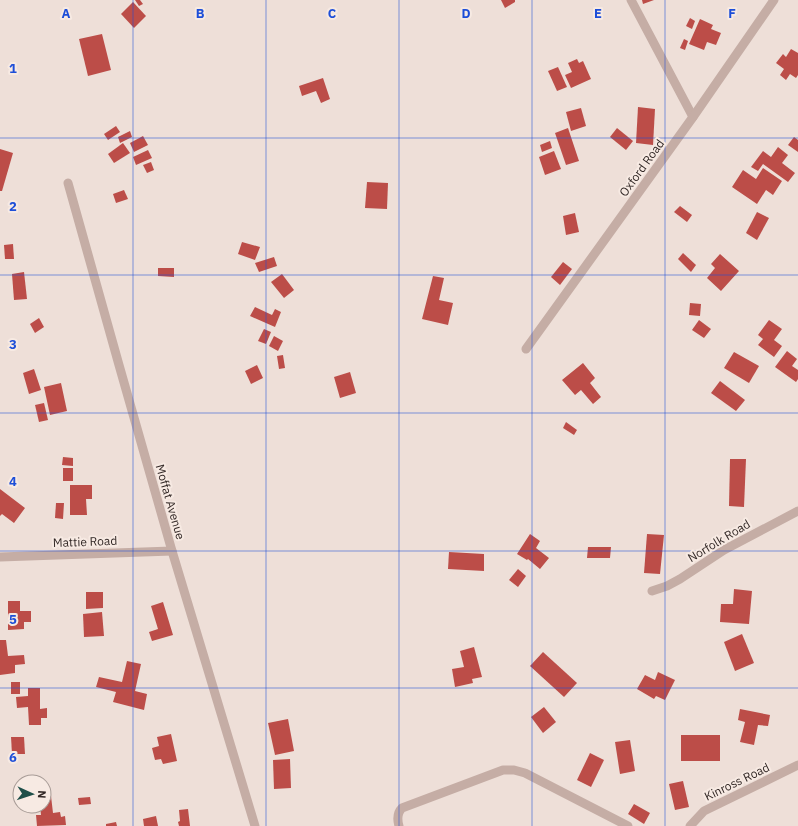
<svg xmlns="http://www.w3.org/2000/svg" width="798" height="826" font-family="'IBM Plex Sans',sans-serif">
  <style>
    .building { fill: #bc4d48 }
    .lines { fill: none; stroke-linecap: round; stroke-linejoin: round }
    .street { stroke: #c5ada5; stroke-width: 9 }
    .grid { fill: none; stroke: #1d4ed8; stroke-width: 1; stroke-opacity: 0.55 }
    .labels { text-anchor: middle; stroke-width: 4; stroke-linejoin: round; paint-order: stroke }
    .street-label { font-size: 12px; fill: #312725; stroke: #f7eae3 }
    .grid-label { font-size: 13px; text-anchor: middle; font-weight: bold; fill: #1d4ed8; stroke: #f7eae3; stroke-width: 4; stroke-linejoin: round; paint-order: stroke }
  </style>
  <rect width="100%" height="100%" fill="#eedfd8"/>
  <g class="building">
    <polygon points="135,0 140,0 143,4 139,6"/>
    <polygon points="501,0 515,0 515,2 505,8"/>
    <polygon points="642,0 654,0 643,4"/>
    <polygon points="133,2 146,16 134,28 121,14"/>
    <polygon points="690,18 695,21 692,29 686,26"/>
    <polygon points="700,19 713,25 711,29 721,33 716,45 707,42 704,50 689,44"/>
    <polygon points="102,34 111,70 88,76 79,39"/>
    <polygon points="684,39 688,41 685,50 680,48"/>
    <polygon points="791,49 798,53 798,75 796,78 790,74 786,80 780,75 784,69 776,63 783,54 786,57"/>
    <polygon points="577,59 579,63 583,61 591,79 571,88 565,75 572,72 568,63"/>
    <polygon points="558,67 567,87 557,91 548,71"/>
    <polygon points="323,78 330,99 321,103 316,91 302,96 299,86"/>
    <polygon points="638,107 655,109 653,145 636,143"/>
    <polygon points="581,108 586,126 571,131 566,112"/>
    <polygon points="116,126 120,132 108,140 104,134"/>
    <polygon points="568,128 579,161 566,165 555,133"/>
    <polygon points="617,128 633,141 626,150 610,137"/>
    <polygon points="130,131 132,137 120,143 118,137"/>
    <polygon points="143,136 148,145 134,152 130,143"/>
    <polygon points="794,137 798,140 798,152 788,145"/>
    <polygon points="550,141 552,148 542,152 540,145"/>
    <polygon points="123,143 130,153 114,163 108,154"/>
    <polygon points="778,147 788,155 782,163 795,173 788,182 763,164 758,171 751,167 763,151 771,157"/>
    <polygon points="0,149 13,153 2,191 0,191"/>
    <polygon points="148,150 152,158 136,165 133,157"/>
    <polygon points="554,151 561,169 545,175 539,157"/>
    <polygon points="151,162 154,170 147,173 143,165"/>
    <polygon points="763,168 782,181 773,195 766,190 757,204 732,187 743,170 756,179"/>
    <polygon points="367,182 388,183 387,209 365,208"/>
    <polygon points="124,190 128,199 116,203 113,194"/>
    <polygon points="680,206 692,215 687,222 674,212"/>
    <polygon points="757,212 769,218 757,240 746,233"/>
    <polygon points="575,213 579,232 566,235 563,216"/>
    <polygon points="242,242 260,247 255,260 238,254"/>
    <polygon points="13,244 14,259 5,259 4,245"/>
    <polygon points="683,253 696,265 691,272 678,259"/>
    <polygon points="720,254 739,271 721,291 707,278 715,268 711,264"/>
    <polygon points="274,257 277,266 259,272 255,263"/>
    <polygon points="563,262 572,269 560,285 551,277"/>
    <polygon points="158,268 174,268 174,277 158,276"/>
    <polygon points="24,272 27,299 14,300 12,274"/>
    <polygon points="282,274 294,290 284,298 271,282"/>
    <polygon points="433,276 444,278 439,300 453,303 448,325 422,319"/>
    <polygon points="690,303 701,304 700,316 689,315"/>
    <polygon points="255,307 272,315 275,309 281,312 275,327 250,316"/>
    <polygon points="39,318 44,327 35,333 30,324"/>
    <polygon points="699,320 711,329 704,338 692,330"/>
    <polygon points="769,320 782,329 774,340 782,346 774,357 758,345 763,339 758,335"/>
    <polygon points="264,329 271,332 266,344 258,341"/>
    <polygon points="274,336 283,341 278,351 269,346"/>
    <polygon points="787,351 797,359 792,366 798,370 798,379 796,382 775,367"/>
    <polygon points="734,352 759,366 749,383 724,368"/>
    <polygon points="283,355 285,368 279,369 277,356"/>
    <polygon points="583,363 595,378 590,383 601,397 593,404 581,390 575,395 562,380"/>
    <polygon points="257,365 263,378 251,384 245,371"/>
    <polygon points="34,369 41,390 29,394 23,373"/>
    <polygon points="350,372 356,393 340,398 334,377"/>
    <polygon points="720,381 745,400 736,411 711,393"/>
    <polygon points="61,383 67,411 50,415 44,387"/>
    <polygon points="44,403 48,420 39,422 35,405"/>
    <polygon points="566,422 577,430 574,435 563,428"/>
    <polygon points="63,457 73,458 73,466 62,465"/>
    <polygon points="730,459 746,459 744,507 729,506"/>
    <rect x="63" y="468" width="10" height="13"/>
    <polygon points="70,485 92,485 92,499 86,499 87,515 70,515"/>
    <polygon points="0,489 25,508 14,523 2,514 0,516"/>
    <polygon points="56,503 64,503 63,519 55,518"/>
    <polygon points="530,534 540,541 536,548 549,558 540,569 528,559 527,560 517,554"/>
    <polygon points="647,534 664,535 660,574 644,573"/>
    <polygon points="588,547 611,547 610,558 587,558"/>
    <polygon points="449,552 484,554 484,571 448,569"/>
    <polygon points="518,569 526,576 518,587 509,580"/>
    <polygon points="734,589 752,591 749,624 720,622 721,604 733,604"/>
    <polygon points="86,592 103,592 103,608 86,609"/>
    <polygon points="8,601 20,601 20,611 31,611 31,622 24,622 24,629 8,630"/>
    <polygon points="163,602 173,635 152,641 149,632 158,629 151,606"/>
    <polygon points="102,612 104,636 84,637 83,614"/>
    <polygon points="742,634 754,663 735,671 724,642"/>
    <polygon points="0,640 6,640 8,656 24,655 25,664 15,665 15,673 0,675"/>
    <polygon points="474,647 482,677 472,679 473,683 455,687 452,669 464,667 460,651"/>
    <polygon points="543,652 577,683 564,697 530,666"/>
    <polygon points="127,661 141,664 135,691 147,694 144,710 113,702 116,692 96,687 99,677 122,682"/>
    <polygon points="658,672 675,680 665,700 656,696 654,699 637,689 645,675 655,680"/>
    <rect x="11" y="682" width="9" height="12"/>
    <polygon points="28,688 40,688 40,709 47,708 47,718 41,718 41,725 29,725 28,707 17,708 16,697 28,696"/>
    <polygon points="544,707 556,722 543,733 531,717"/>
    <polygon points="740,709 770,715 768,726 758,725 754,745 740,742 745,722 738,720"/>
    <polygon points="288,719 294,751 275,755 268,723"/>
    <polygon points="171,734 177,761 163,764 161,759 155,760 152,748 159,746 157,737"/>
    <rect x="681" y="735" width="39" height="26"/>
    <polygon points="11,737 24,737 25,754 12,754"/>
    <polygon points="630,740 635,771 620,774 615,742"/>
    <polygon points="590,753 604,760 591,787 577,780"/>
    <polygon points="290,759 291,788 274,789 273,760"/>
    <polygon points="683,781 689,807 675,810 669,784"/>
    <polygon points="51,796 53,813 60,812 61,817 65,816 66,825 37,826 36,815 41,815 40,806 44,806 44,797"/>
    <polygon points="90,797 91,804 79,805 78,798"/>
    <polygon points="634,804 650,813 644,824 628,814"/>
    <polygon points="188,809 190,826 179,826 178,822 180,821 179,810"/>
    <polygon points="156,816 158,826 144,826 143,819"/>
    <polygon points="116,822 117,826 106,826 106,824"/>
  </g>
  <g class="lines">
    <g class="street">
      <polyline points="631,0 693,117"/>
      <polyline points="68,183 119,365 172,551 255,826"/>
      <polyline points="526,349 693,117 774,0"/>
      <polyline points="0,557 172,551"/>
      <polyline points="652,591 667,586 680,579 724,550 798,511"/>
      <path d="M399,826C397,819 397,813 402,808L503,770H514L525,773L628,826"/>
      <polyline points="690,826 704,811 798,765"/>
    </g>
  </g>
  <path class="grid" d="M133,0V826M266,0V826M399,0V826M532,0V826M665,0V826M0,138H798M0,275H798M0,413H798M0,551H798M0,688H798"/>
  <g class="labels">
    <g class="street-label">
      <text transform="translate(642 168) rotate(-54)" y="4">Oxford Road</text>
      <text transform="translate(170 502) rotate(74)" y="4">Moffat Avenue</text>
      <text transform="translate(719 541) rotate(-31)" y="4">Norfolk Road</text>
      <text transform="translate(85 542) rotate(-2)" y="4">Mattie Road</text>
      <text transform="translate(737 782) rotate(-26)" y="4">Kinross Road</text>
    </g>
  </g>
  <g class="grid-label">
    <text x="66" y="18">A</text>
    <text x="200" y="18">B</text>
    <text x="332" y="18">C</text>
    <text x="466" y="18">D</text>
    <text x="598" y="18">E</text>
    <text x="732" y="18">F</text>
    <text x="13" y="73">1</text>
    <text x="13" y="211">2</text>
    <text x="13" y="349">3</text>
    <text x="13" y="486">4</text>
    <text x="13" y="624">5</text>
    <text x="13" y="762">6</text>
  </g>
  <g transform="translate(32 794) rotate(93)"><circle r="19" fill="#f7eae3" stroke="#a89c97"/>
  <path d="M0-3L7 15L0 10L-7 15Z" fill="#1f4f49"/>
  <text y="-6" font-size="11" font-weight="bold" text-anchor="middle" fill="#312725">N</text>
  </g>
</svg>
